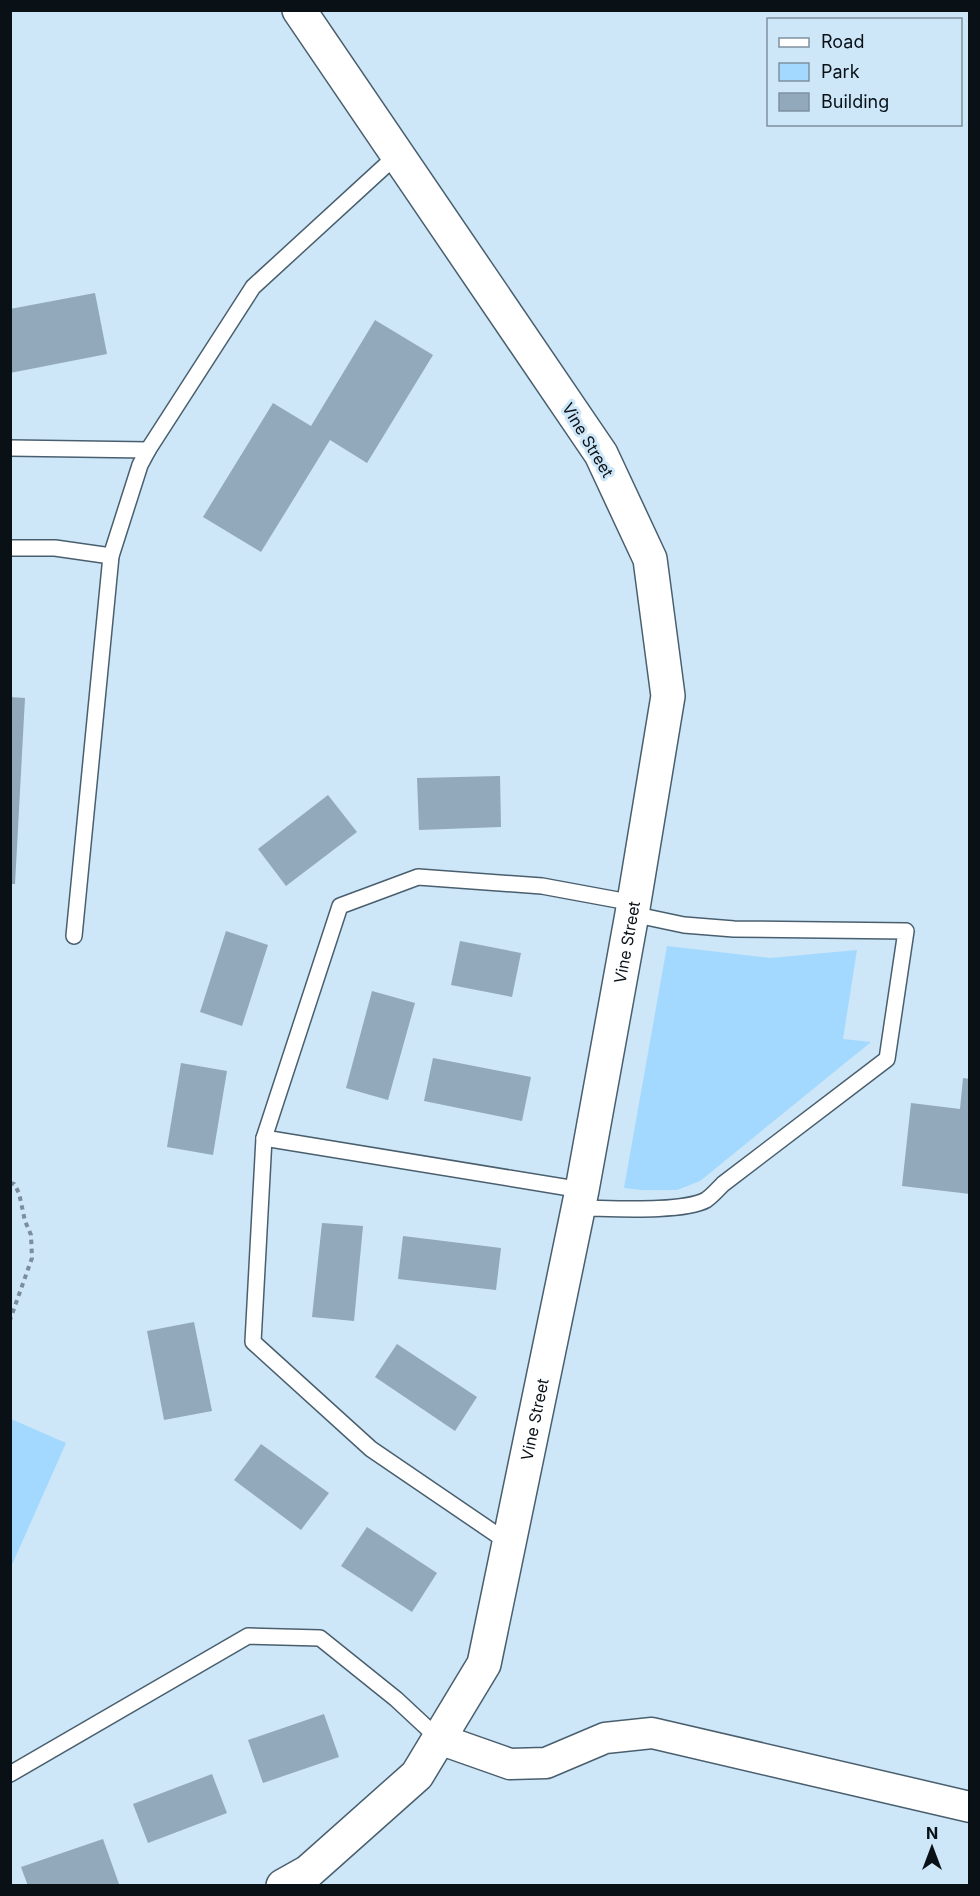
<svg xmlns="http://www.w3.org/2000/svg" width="980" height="1896" font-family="Inter,sans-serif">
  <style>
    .green { fill: #a3d9fe }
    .building { fill: #91a9ba }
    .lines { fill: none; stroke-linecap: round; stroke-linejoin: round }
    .lane-casing { stroke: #495f6e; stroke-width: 18 }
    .street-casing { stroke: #495f6e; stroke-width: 33 }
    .secondary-casing { stroke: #495f6e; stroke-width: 36 }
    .path { stroke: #7b8d9a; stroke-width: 4; stroke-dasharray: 4.5 4.5; stroke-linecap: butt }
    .lane { stroke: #fff; stroke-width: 15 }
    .street { stroke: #fff; stroke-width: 30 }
    .secondary { stroke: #fff; stroke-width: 33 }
    .labels { text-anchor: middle; stroke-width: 6; stroke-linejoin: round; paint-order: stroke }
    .street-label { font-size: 16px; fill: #091117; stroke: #cde6f8 }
  </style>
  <rect width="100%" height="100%" fill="#cde6f8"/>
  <g class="green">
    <polygon points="667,946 770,958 857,950 843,1039 871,1042 700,1181 677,1190 641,1190 624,1188"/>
    <polygon points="11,1419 66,1443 11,1567 10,1567"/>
  </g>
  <g class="building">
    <polygon points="95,293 107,354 10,373 10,309"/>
    <polygon points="375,320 433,355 367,463 330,440 261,552 203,517 273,403 311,426"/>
    <polygon points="10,697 25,698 15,884 10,884"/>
    <polygon points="500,776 501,827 419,830 417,778"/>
    <polygon points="328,795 357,832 286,886 258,849"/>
    <polygon points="226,931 268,945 242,1026 200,1012"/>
    <polygon points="460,941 521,953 512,997 451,985"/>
    <polygon points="372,991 415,1003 388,1100 346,1088"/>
    <polygon points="433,1058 531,1077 522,1121 424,1101"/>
    <polygon points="181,1063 227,1071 213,1155 167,1147"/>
    <polygon points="963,1078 970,1079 970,1194 902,1186 911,1103 960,1109"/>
    <polygon points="322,1223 363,1226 354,1321 312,1317"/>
    <polygon points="403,1236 501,1248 496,1290 398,1279"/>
    <polygon points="194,1322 212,1411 164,1420 147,1331"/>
    <polygon points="397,1344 477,1397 455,1431 375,1377"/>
    <polygon points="261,1444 329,1493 301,1530 234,1480"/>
    <polygon points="367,1527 437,1573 412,1612 341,1566"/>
    <polygon points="324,1714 339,1757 263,1783 248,1740"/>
    <polygon points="212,1774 227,1813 148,1843 133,1804"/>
    <polygon points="103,1839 119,1884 28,1886 21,1867"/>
  </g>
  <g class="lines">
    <defs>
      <g id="lane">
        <polyline points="10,448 148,450 253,287 397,155"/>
        <polyline points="10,548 55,548 111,556"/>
        <polyline points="74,936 111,556 140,465 148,450"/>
        <polyline points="264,1138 582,1190"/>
        <path d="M579,1208C608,1208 682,1213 706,1200C712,1196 718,1189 723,1184L887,1059L906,931L734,929L684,925L632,914"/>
        <polyline points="509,1543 371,1449 253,1342 264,1138 340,906 418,877 542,886 634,903"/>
        <polyline points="10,1774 248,1636 320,1638 396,1699 439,1739"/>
      </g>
      <polyline id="street" points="439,1739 510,1764 546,1763 605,1738 652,1733 970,1807"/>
      <g id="secondary">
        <path id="s1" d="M283,1886L308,1872L417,1775L484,1664L582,1190L632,914L668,696L650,559L601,454L299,10"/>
      </g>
    </defs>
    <use href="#lane" class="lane-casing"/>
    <use href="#street" class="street-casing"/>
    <use href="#secondary" class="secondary-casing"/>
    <polyline class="path" points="10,1183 14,1184 19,1193 25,1221 31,1235 32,1258 10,1320"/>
    <use href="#lane" class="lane"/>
    <use href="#street" class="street"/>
    <use href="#secondary" class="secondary"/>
  </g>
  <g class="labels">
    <g class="street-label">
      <text transform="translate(588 440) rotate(59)" y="6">Vine Street</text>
      <text dy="6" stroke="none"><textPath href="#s1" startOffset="1040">Vine Street</textPath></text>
      <text dy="6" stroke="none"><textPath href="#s1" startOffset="554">Vine Street</textPath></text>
    </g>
  </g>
  <rect width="980" height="1896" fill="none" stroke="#091117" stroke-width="24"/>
  <rect x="767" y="18" width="195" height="108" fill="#cde6f8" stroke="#7f919e" stroke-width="1.5"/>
  <rect x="779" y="38" width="30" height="9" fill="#ffffff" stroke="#7f919e" stroke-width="1.5"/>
  <text x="821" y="48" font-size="18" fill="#091117">Road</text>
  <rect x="779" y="63" width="30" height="18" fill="#a3d9fe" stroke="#7f919e" stroke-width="1.5"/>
  <text x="821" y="78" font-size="18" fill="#091117">Park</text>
  <rect x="779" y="93" width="30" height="18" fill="#91a9ba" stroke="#7f919e" stroke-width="1.5"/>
  <text x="821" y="108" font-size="18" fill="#091117">Building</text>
  <g transform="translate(932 1848)" stroke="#cde6f8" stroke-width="4.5" paint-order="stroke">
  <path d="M0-4.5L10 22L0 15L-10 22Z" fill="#091117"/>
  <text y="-9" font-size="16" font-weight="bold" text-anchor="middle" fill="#091117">N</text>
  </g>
</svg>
